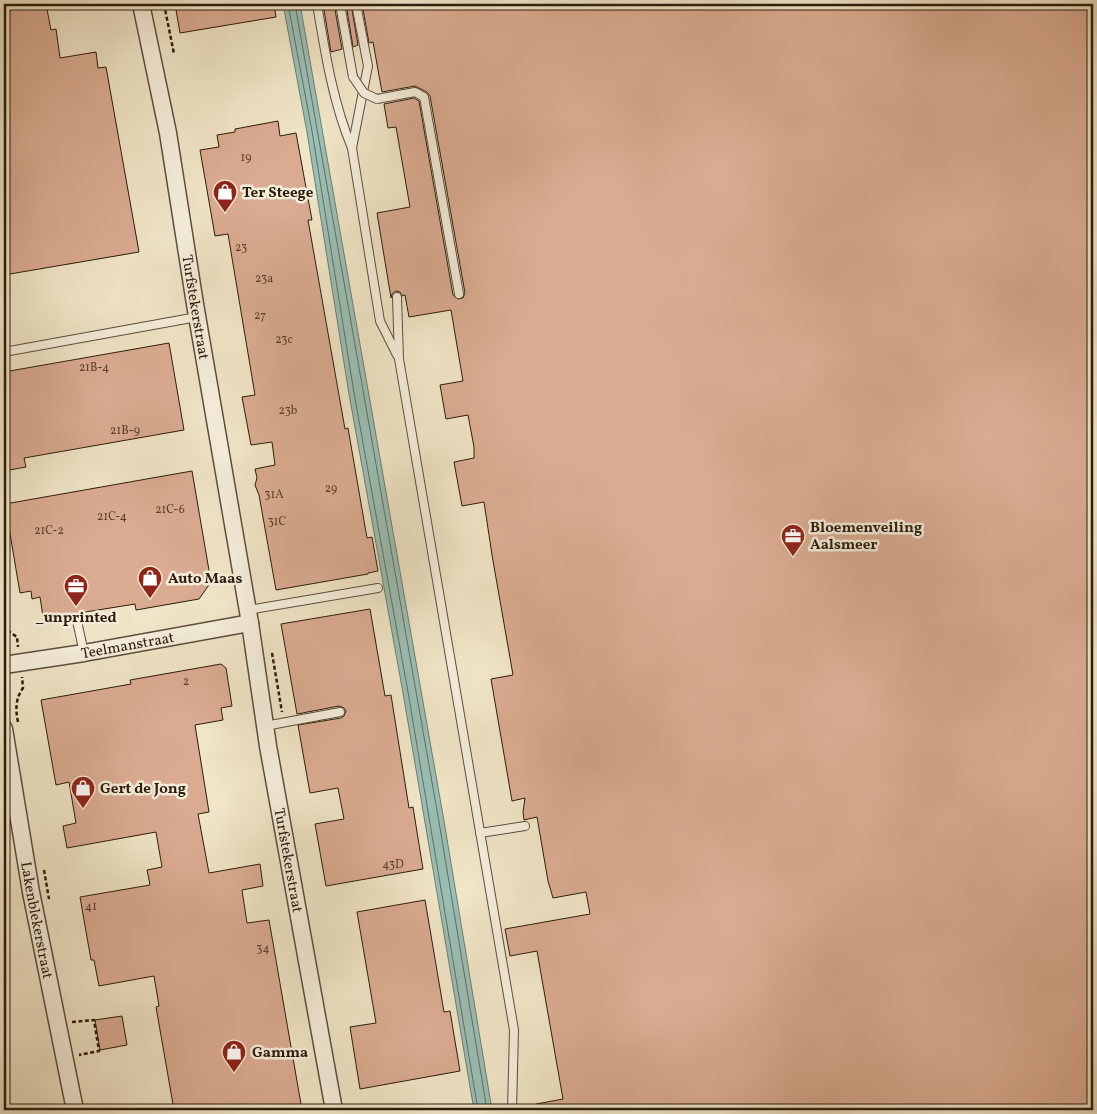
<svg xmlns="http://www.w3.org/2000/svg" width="1097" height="1114" font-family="Vollkorn,serif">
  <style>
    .water { fill: #9abfb5; stroke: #6e7e72 }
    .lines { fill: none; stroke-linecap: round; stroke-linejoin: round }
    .shore { stroke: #626e61; stroke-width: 1 }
    .building { fill: #daab91; stroke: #2b1c0d }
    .service-casing { stroke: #5c4e3c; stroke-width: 10 }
    .minor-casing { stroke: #5c4e3c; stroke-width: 19 }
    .path { stroke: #2b1c0d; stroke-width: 2.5; stroke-dasharray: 4 2.5; stroke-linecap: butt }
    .service { stroke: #f5eedb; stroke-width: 8 }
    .minor { stroke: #f5eedb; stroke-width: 16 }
    .service-bridge-casing { stroke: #5c4e3c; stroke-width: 10; stroke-linecap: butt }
    .service-bridge { stroke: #f5eedb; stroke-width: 8 }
    .labels { text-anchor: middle; stroke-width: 5; stroke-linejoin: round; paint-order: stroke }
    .number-label { font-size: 12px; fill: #57402e }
    .poi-label { font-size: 15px; font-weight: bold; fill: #2b1c0d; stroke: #f5eedb; text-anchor: start }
    .street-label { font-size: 15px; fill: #2b1c0d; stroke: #f5eedb }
  </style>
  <rect width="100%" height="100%" fill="#f0e5c7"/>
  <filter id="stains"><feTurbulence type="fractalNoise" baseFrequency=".004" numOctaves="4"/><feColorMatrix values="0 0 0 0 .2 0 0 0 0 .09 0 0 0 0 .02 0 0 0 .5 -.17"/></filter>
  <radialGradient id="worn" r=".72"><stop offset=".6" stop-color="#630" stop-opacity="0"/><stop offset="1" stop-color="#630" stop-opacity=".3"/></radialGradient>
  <polygon class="water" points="283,4 300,4 444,821 492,1110 474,1110 403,693 349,394 307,132"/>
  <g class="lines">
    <g class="shore">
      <polyline points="288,4 312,131 354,393 408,692 478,1110"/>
      <polyline points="295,4 439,822 487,1110"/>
    </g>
  </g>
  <g class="building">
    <polygon points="4,4 46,4 51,30 56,29 60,58 96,52 98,68 106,67 139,252 4,275"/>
    <polygon points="175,4 274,4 276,17 180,33"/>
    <polygon points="323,4 334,4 342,49 331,52"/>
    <polygon points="346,4 351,4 358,45 353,47"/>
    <polygon points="362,4 1093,4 1093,1110 537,1110 536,1104 563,1099 537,951 510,956 505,929 590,914 586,892 553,898 548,881 537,817 524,820 523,812 525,798 512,801 491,679 513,675 492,555 484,502 462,506 454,462 474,458 474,447 468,415 446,419 440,385 463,381 451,310 409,317 405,295 402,296 400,292 396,291 392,294 391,298 377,213 410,207 396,127 388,128 384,104 414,98 419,101 453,295 458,299 463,298 465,293 430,96 427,92 415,86 382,92 373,42 369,43"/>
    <polygon points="278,121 280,136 296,133 312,220 308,220 345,429 348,428 367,538 372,537 378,571 368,573 368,574 276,590 259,495 255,485 257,478 255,469 275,465 272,442 251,445 242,397 255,395 228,234 215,236 200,150 219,147 217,135 235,132 235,129"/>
    <polygon points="169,343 184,430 24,458 26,467 4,471 4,372"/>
    <polygon points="192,471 211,582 199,599 136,610 135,604 67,615 67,619 44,623 40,597 32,599 31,591 20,593 5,504"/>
    <polygon points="370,609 385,696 391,695 409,808 413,807 423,869 326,886 315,824 344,819 338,788 310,793 298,725 341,718 344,716 346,711 344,708 339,706 297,714 281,624"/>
    <polygon points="221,664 226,668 232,706 221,708 223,720 195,725 209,812 198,814 209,873 260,864 263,886 242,890 247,923 269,920 302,1110 174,1110 156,1007 159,1006 154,976 99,986 94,960 91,960 80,897 150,885 147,870 162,867 156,832 67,848 63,826 76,823 69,782 56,785 41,700 131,684 130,680"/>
    <polygon points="425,900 444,1012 450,1011 460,1071 360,1089 350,1027 376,1023 357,912"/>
    <polygon points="122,1016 127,1045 100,1050 95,1020"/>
  </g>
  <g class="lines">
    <defs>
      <g id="service">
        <path d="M317,4C325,52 333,103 352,148L380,321L397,355"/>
        <polyline points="340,4 353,77"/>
        <polyline points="377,99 415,92 424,97 459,294"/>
        <polyline points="352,148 368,66 356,4"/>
        <polyline points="397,297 399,359 514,1030 512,1110"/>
        <polyline points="4,352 197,317"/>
        <polyline points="248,610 378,588"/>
        <polyline points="77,621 84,653"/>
        <polyline points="265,726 340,712"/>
        <polyline points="480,833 525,826"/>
      </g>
      <g id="minor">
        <path id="s1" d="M141,4L168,133L195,304L250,623L268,746L334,1110"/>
        <path id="s2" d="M4,665L84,653L250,623"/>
        <path id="s3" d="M4,729L31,892L75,1110"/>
      </g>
    </defs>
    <use href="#service" class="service-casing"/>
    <use href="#minor" class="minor-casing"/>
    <g class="path">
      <polyline points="164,4 174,54"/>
      <polyline points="4,625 7,630 17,637 18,647"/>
      <polyline points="272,653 282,712"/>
      <path d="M18,722C15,708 16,698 23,688L22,677"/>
      <polyline points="44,870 49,899"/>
      <polyline points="72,1022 94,1020 99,1051 79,1055"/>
    </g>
    <use href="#service" class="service"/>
    <use href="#minor" class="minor"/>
    <defs>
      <polyline id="service-bridge" points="353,77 364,93 377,99"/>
    </defs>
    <use href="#service-bridge" class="service-bridge-casing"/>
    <use href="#service-bridge" class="service-bridge"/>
  </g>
  <defs>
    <symbol id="shop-pin" viewBox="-11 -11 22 30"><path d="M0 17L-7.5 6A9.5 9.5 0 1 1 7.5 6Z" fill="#8f2418" stroke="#f5eedb"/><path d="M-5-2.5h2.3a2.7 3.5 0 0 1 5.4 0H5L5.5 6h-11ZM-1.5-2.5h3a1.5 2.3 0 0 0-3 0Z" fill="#fff"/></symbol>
    <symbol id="office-pin" viewBox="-11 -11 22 30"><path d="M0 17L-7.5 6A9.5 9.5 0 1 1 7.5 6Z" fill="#8f2418" stroke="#f5eedb"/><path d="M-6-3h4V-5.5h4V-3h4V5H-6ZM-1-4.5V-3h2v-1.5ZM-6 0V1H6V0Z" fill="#fff"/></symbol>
  </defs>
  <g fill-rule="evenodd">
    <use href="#shop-pin" x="211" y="178" width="28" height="38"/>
    <use href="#office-pin" x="779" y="522" width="28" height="38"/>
    <use href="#shop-pin" x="136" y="564" width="28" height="38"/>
    <use href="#office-pin" x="62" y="572" width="28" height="38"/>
    <use href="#shop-pin" x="69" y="774" width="28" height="38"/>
    <use href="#shop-pin" x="220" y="1038" width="28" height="38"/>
  </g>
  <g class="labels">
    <g class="number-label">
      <text x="246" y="161">19</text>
      <text x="241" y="251">23</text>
      <text x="264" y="282">23a</text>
      <text x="260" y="319">27</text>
      <text x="284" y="343">23c</text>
      <text x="94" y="371">21B-4</text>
      <text x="288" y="414">23b</text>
      <text x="125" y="434">21B-9</text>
      <text x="331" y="492">29</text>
      <text x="274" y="498">31A</text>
      <text x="170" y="513">21C-6</text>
      <text x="112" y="520">21C-4</text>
      <text x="277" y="525">31C</text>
      <text x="49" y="534">21C-2</text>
      <text x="186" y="685">2</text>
      <text x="393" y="868">43D</text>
      <text x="91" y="910">41</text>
      <text x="263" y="952">34</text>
    </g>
    <g class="poi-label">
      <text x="242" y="197">Ter Steege</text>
      <text x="810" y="532">Bloemenveiling<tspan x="810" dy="17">Aalsmeer</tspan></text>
      <text x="168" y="583">Auto Maas</text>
      <text x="76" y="622" text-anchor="middle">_unprinted</text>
      <text x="100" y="793">Gert de Jong</text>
      <text x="252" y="1057">Gamma</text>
    </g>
    <g class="street-label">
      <text dy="5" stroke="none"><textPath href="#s1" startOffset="308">Turfstekerstraat</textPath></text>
      <text dy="5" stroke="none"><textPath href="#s2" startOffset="125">Teelmanstraat</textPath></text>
      <text dy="5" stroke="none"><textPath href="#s1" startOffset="869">Turfstekerstraat</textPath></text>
      <text dy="5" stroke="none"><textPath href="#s3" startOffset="194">Lakenblekerstraat</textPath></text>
    </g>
  </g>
  <rect width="1097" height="1114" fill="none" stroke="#f0e5c7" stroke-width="20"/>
  <rect x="5" y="5" width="1087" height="1104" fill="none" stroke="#2b1c0d" stroke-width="2.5"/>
  <rect x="10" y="10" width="1077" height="1094" fill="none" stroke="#2b1c0d"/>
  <rect width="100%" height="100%" filter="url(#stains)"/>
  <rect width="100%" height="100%" fill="url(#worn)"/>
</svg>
